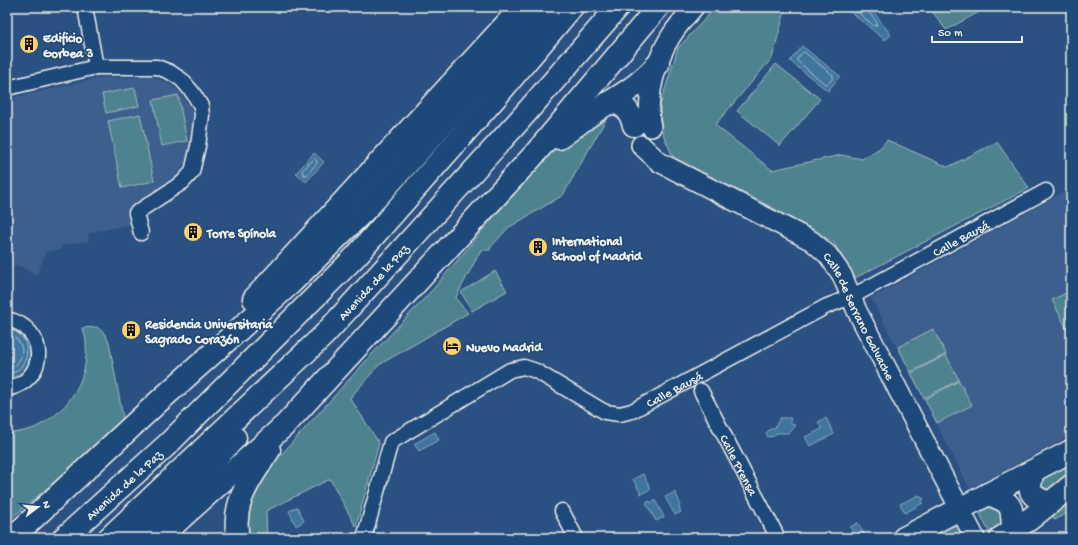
<svg xmlns="http://www.w3.org/2000/svg" width="1078" height="545" font-family="'Gochi Hand',sans-serif">
  <style>
    .built { fill: #3c5e8d }
    .green { fill: #50828f; stroke: #a2babc }
    .water { fill: #41749e; stroke: #89a6bc }
    .lines { fill: none; stroke-linecap: round; stroke-linejoin: round }
    .shore { stroke: #acbfca; stroke-width: 1 }
    .street-casing { stroke: #f4f1e8; stroke-width: 17 }
    .secondary-casing { stroke: #f4f1e8; stroke-width: 22 }
    .primary-casing { stroke: #f4f1e8; stroke-width: 25 }
    .highway-casing { stroke: #f4f1e8; stroke-width: 25 }
    .street { stroke: #1f4a7a; stroke-width: 14 }
    .secondary { stroke: #1f4a7a; stroke-width: 19 }
    .primary { stroke: #1f4a7a; stroke-width: 22 }
    .highway { stroke: #1f4a7a; stroke-width: 22 }
    .labels { text-anchor: middle; stroke-width: 3.5; stroke-linejoin: round; paint-order: stroke }
    .poi-label { font-size: 13px; font-weight: bold; fill: #f4f1e8; stroke: #1f4a7a; text-anchor: start }
    .street-label { font-size: 13px; fill: #f4f1e8; stroke: #1f4a7a }
  </style>
  <rect width="100%" height="100%" fill="#2a5182"/>
  <filter id="ink" filterUnits="userSpaceOnUse"><feTurbulence type="fractalNoise" baseFrequency=".025" numOctaves="2"/><feDisplacementMap in="SourceGraphic" scale="8" xChannelSelector="R" yChannelSelector="G"/><feConvolveMatrix kernelMatrix="1 2 1 2 8 2 1 2 1" color-interpolation-filters="sRGB"/></filter>
  <g filter="url(#ink)">
    <g class="built">
      <polygon points="149,76 167,82 179,91 191,108 193,115 192,128 187,160 177,176 160,190 130,207 133,224 88,233 89,241 62,245 62,249 46,252 37,275 20,266 7,265 7,99 103,77 127,78"/>
      <polygon points="1071,188 1071,435 970,489 871,298"/>
    </g>
    <g class="green">
      <polygon points="716,7 786,7 772,58 715,125 772,170 841,155 862,159 880,148 887,140 948,167 997,142 1029,188 855,278 833,242 771,207 673,157 656,118 678,48"/>
      <polygon points="929,7 988,7 946,30"/>
      <polygon points="776,64 820,99 780,146 737,111"/>
      <polygon points="135,88 139,106 106,113 102,94"/>
      <polygon points="178,95 187,141 162,146 153,100"/>
      <polygon points="140,114 154,181 122,188 108,121"/>
      <path d="M608,116L563,195L508,228L491,247L490,250H481L456,297L457,300L468,313L379,365L350,398L379,443L356,527L330,479L266,511L267,538H249C245,510 255,489 270,467L373,353L434,288L497,213L554,150L586,123Z"/>
      <polygon points="495,271 507,291 472,311 461,292"/>
      <polygon points="1070,291 1071,293 1071,335 1070,335 1052,300"/>
      <path d="M97,327L104,333L109,342L124,423L7,522V434C18,432 30,431 40,425C70,409 89,378 86,343C86,338 84,333 82,328Z"/>
      <polygon points="933,329 946,354 911,372 898,347"/>
      <polygon points="946,355 959,380 924,398 911,373"/>
      <polygon points="959,381 972,405 937,423 925,399"/>
      <polygon points="1071,460 1071,477 1049,492 1034,484 1035,481"/>
      <polygon points="1071,500 1071,511 1055,520 1052,516"/>
      <polygon points="994,504 1007,521 991,537 979,511"/>
      <polygon points="952,524 960,527 971,538 931,538 932,535"/>
    </g>
    <g class="water">
      <polygon points="851,7 870,7 891,35 885,40 848,10"/>
      <polygon points="802,46 840,76 828,91 790,61"/>
      <polygon points="314,153 324,162 306,182 296,173"/>
      <path d="M7,325C11,327 18,328 21,332C37,349 32,375 7,379Z"/>
      <polygon points="780,418 791,418 790,421 791,424 795,425 789,433 776,433 774,436 768,437 766,433 770,429 774,429"/>
      <polygon points="826,418 834,434 810,446 805,437 822,429 818,422"/>
      <polygon points="435,432 439,440 419,451 414,444"/>
      <polygon points="643,474 651,489 641,494 633,479"/>
      <polygon points="675,492 680,503 679,507 681,512 675,515 665,497"/>
      <polygon points="919,495 920,497 923,498 924,499 922,501 923,503 905,513 900,504"/>
      <polygon points="655,500 664,517 656,521 646,503 650,501 651,503"/>
      <polygon points="297,507 304,521 296,526 289,511"/>
      <polygon points="858,523 866,537 863,538 856,538 850,527"/>
    </g>
    <g class="lines">
      <g class="shore">
        <polyline points="854,7 855,10 874,26 876,26 877,23 868,11 867,7"/>
        <polygon points="804,52 833,75 833,78 828,84 825,84 797,61 797,59 802,53"/>
        <polygon points="315,159 317,161 317,163 307,175 304,175 302,171"/>
        <path d="M7,329C34,333 33,369 7,375"/>
        <path d="M7,334C28,339 26,364 7,370"/>
      </g>
      <defs>
        <g id="street">
          <polyline points="85,7 96,67"/>
          <polyline points="7,88 96,67 157,67 170,72 182,80 193,93 201,106 202,115 198,146 192,172 183,182 136,213 141,233"/>
          <path d="M7,319C48,328 49,380 7,389"/>
          <path id="s1" d="M701,391L778,538"/>
          <polyline points="562,511 576,538"/>
          <path id="s2" d="M364,538L391,442L510,370L524,367L536,371L605,412L620,414L632,411L827,306L851,297L1046,191"/>
        </g>
        <g id="secondary">
          <path d="M651,127C645,100 656,59 671,36C678,25 686,16 694,7"/>
          <path id="s3" d="M641,145L659,162L812,241L828,255L842,275L857,311L975,538"/>
        </g>
        <g id="primary">
          <path d="M1033,471C1028,492 1028,495 1049,503"/>
          <path d="M988,494C1013,503 1012,505 1013,531"/>
          <polyline points="904,538 1071,451"/>
          <polyline points="1001,538 1030,519 1071,486"/>
        </g>
        <g id="highway">
          <path d="M609,103C625,102 630,112 634,125"/>
          <path d="M559,138C572,129 585,118 599,109C621,95 640,85 658,64"/>
          <polyline points="254,299 522,7"/>
          <polyline points="12,538 157,403 291,283 366,209 549,7"/>
          <path id="s4" d="M64,538L168,444L356,256L496,97L572,7"/>
          <path id="s5" d="M109,538L324,335L518,122L618,7"/>
          <polyline points="139,538 235,438"/>
          <polyline points="159,538 286,424 533,156 658,7"/>
          <path d="M238,538C231,502 251,478 269,450"/>
        </g>
      </defs>
      <use href="#street" class="street-casing"/>
      <use href="#secondary" class="secondary-casing"/>
      <use href="#primary" class="primary-casing"/>
      <use href="#highway" class="highway-casing"/>
      <use href="#street" class="street"/>
      <use href="#secondary" class="secondary"/>
      <use href="#primary" class="primary"/>
      <use href="#highway" class="highway"/>
    </g>
  </g>
  <defs>
    <symbol id="building-disc" viewBox="-11 -11 22 22"><circle r="9.5" fill="#ffd166" stroke="#1f4a7a"/><path d="M-4-6H4V6H1V3H-1V6H-4ZM-2.5-4.3h1.7v1.8h-1.7ZM.8-4.3h1.7v1.8H.8ZM-2.5-1h1.7V.8h-1.7ZM.8-1h1.7V.8H.8Z" fill="#111"/></symbol>
    <symbol id="hotel-disc" viewBox="-11 -11 22 22"><circle r="9.5" fill="#ffd166" stroke="#1f4a7a"/><path d="M-6-4.5h1.5V1H6V5H4.5V3h-9V5H-6ZM-4 0a1.8 1.8 0 1 1 3.6 0ZM.5 0V-2.5h3Q6-2.5 6 0Z" fill="#111"/></symbol>
  </defs>
  <g fill-rule="evenodd">
    <use href="#building-disc" x="18" y="33" width="22" height="22"/>
    <use href="#building-disc" x="182" y="221" width="22" height="22"/>
    <use href="#building-disc" x="527" y="236" width="22" height="22"/>
    <use href="#building-disc" x="120" y="319" width="22" height="22"/>
    <use href="#hotel-disc" x="441" y="335" width="22" height="22"/>
  </g>
  <g class="labels">
    <g class="poi-label">
      <text x="43" y="42">Edificio<tspan x="43" dy="15">Gorbea 3</tspan></text>
      <text x="207" y="237">Torre Spínola</text>
      <text x="552" y="245">International<tspan x="552" dy="15">School of Madrid</tspan></text>
      <text x="145" y="328">Residencia Universitaria<tspan x="145" dy="15">Sagrado Corazón</tspan></text>
      <text x="466" y="351">Nuevo Madrid</text>
    </g>
    <g class="street-label">
      <text dy="5" stroke="none"><textPath href="#s2" startOffset="745">Calle Bausá</textPath></text>
      <text dy="5" stroke="none"><textPath href="#s5" startOffset="368">Avenida de la Paz</textPath></text>
      <text dy="5" stroke="none"><textPath href="#s3" startOffset="287">Calle de Serrano Galvache</textPath></text>
      <text dy="5" stroke="none"><textPath href="#s2" startOffset="421">Calle Bausá</textPath></text>
      <text dy="5" stroke="none"><textPath href="#s1" startOffset="83">Calle Prensa</textPath></text>
      <text dy="5" stroke="none"><textPath href="#s4" startOffset="80">Avenida de la Paz</textPath></text>
    </g>
  </g>
  <rect width="1078" height="545" fill="none" stroke="#1f4a7a" stroke-width="24"/>
  <rect x="12" y="12" width="1054" height="521" fill="none" stroke="#f4f1e8" stroke-width="1.5" filter="url(#ink)"/>
  <g transform="translate(38 507) rotate(74)" stroke="#1f4a7a" stroke-width="3" paint-order="stroke">
  <path d="M0-3L7 15L0 10L-7 15Z" fill="#f4f1e8"/>
  <text y="-6" font-size="11" font-weight="bold" text-anchor="middle" fill="#f4f1e8">N</text>
  </g>
  <path d="M932 36v6h90v-6" fill="none" stroke="#f4f1e8" stroke-width="2"/>
  <text x="938" y="36" font-size="12" fill="#f4f1e8" stroke="#1f4a7a" stroke-width="3" paint-order="stroke">50 m</text>
</svg>
